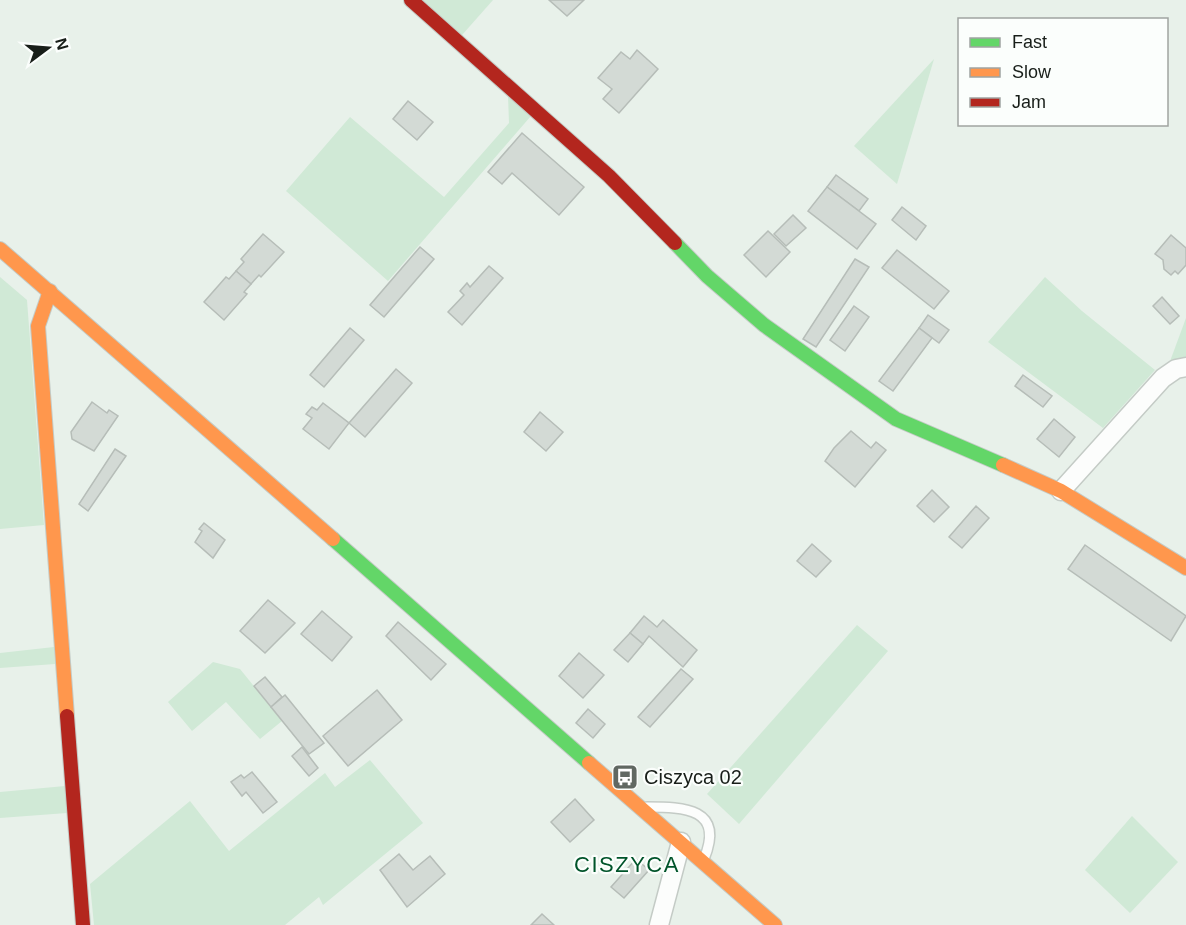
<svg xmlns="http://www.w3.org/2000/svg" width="1186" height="925" font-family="Arial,sans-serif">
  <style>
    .green { fill: #d0e9d6 }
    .building { fill: #d3dad5; stroke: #b6bdb8; stroke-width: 1.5 }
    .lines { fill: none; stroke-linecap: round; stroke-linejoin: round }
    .lane-casing { stroke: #c4cbc6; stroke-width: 12 }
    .street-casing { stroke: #c4cbc6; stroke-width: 21 }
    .fast-casing { stroke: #c4cbc6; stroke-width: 16 }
    .slow-casing { stroke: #c4cbc6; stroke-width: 16 }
    .jam-casing { stroke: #c4cbc6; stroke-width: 16 }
    .lane { stroke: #fcfdfc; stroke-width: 9 }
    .street { stroke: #fcfdfc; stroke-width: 18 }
    .fast { stroke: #63d668; stroke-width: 14 }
    .slow { stroke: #ff974d; stroke-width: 14 }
    .jam { stroke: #b3261e; stroke-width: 14 }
    .labels { text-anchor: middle; stroke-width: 4.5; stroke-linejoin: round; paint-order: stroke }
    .poi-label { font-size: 20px; fill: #181e19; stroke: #fbfefc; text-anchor: start }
    .quarter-label { font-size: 22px; letter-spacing: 1.5px; fill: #00542a; stroke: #fbfefc }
  </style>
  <rect width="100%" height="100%" fill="#e8f1ea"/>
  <g class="green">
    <polygon points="422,0 493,0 462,35"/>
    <polygon points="934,59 897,184 854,146"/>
    <polygon points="508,96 531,116 388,281 286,191 350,117 444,197 509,123"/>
    <polygon points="0,277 27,300 44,525 0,529"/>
    <polygon points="1045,277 1082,311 1155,370 1103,428 988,342"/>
    <polygon points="1186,318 1186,358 1169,364"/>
    <polygon points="857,625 888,651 739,824 707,794"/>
    <polygon points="54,647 55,664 0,668 0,653"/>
    <polygon points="213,662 240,669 282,721 260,739 226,702 192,731 168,702"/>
    <polygon points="370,760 423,823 323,905 319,897 285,925 94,925 90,884 190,801 229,851 325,773 335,787"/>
    <polygon points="65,786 67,813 0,818 0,792"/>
    <polygon points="1132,816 1178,862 1130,913 1085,870"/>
  </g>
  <g class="building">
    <polygon points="549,0 584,0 567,16"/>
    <polygon points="637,50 658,69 619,113 603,99 612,89 598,78 621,52 630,59"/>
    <polygon points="408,101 433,122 417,140 393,119"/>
    <polygon points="522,133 584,187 559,215 512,173 502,184 488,172"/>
    <polygon points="836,175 868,199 859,211 827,187"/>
    <polygon points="827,187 876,224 857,249 808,211"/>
    <polygon points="902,207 926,226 916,240 892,220"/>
    <polygon points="793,215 806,228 786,246 774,234"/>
    <polygon points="768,231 790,252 766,277 744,255"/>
    <polygon points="263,234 284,252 261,277 259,275 251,284 236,271 244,262 241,259"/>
    <polygon points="1171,235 1186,248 1186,265 1178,274 1175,271 1171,275 1164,269 1163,260 1155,254"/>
    <polygon points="420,247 434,259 384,317 370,305"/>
    <polygon points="897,250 949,291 934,309 882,268"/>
    <polygon points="855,259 869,267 816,347 803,339"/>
    <polygon points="489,266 503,278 462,325 448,312 464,295 460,291 467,283 470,287"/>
    <polygon points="236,271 251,284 244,292 247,294 224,320 204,302 226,277 229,279"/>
    <polygon points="1162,297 1179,316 1170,324 1153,306"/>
    <polygon points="854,306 869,317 845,351 830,340"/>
    <polygon points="928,315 949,330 939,343 919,328"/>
    <polygon points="350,328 364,340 324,387 310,375"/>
    <polygon points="919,328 932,338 893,391 879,381"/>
    <polygon points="396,369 412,383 365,437 349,423"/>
    <polygon points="1023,375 1052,396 1043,407 1015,386"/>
    <polygon points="92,402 107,413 109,410 118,416 94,451 72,439 71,432"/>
    <polygon points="323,403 349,423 329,449 303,429 312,418 306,414 312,407 317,410"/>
    <polygon points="540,412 563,432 546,451 524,432"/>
    <polygon points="1054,419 1075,437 1059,457 1037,439"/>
    <polygon points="851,431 871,448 876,442 886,450 855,487 825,461 834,448"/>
    <polygon points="115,449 126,456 88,511 79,504"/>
    <polygon points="932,490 949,507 934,522 917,506"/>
    <polygon points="976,506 989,518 962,548 949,537"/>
    <polygon points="204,523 225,540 213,558 195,542 202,531 199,529"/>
    <polygon points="812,544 831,561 816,577 797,561"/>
    <polygon points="1085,545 1186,616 1171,641 1068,569"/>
    <polygon points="268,600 295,623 265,653 240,631"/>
    <polygon points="322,611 352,637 332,661 301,634"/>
    <polygon points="644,616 657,627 663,620 697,650 683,667 649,636 643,644 630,633"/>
    <polygon points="398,622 446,664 431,680 386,636"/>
    <polygon points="630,633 643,644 628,662 614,650"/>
    <polygon points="579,653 604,675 583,698 559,676"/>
    <polygon points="681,669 693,679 650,727 638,717"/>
    <polygon points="265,677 282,697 271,707 254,686"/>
    <polygon points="377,690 402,720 348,766 323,736"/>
    <polygon points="285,695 324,743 309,754 271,707"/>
    <polygon points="588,709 605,724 593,738 576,723"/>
    <polygon points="302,747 318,768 309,776 292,756"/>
    <polygon points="252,772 277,802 263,813 246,792 242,796 231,782 241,775 244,778"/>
    <polygon points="575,799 594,820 570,842 551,822"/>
    <polygon points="399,854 413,870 430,856 445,874 407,907 380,870"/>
    <polygon points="636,859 649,870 624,898 611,887"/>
    <polygon points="542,914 554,925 531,925"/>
  </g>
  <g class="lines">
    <defs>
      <path id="lane" d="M647,807C684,807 725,808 704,859"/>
      <g id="street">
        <polyline points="1061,491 1163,378 1176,369 1186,367"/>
        <polyline points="659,925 681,842"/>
      </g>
      <g id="fast">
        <polyline points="675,243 707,276 764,325 896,419 1003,465"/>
        <polyline points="333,539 589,763"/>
      </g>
      <g id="slow">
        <polyline points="0,249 333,539"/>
        <polyline points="50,291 38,326 67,716"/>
        <polyline points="1003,465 1061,491 1186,568"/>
        <polyline points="589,763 775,925"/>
      </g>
      <g id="jam">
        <polyline points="411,0 609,176 675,243"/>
        <polyline points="67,716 83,925"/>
      </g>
    </defs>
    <use href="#lane" class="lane-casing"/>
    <use href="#street" class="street-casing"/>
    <use href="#fast" class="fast-casing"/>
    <use href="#slow" class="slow-casing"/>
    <use href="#jam" class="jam-casing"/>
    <use href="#lane" class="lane"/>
    <use href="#street" class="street"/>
    <use href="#fast" class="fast"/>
    <use href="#slow" class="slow"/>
    <use href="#jam" class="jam"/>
  </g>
  <defs>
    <symbol id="bus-square" viewBox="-11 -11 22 22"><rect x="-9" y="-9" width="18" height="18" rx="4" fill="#616862" stroke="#fbfefc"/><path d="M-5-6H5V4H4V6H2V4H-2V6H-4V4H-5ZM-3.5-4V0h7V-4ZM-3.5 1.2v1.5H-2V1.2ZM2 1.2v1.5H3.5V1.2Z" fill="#fff"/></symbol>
  </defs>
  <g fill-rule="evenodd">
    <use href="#bus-square" x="610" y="762" width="30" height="30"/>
  </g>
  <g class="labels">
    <g class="poi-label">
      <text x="644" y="784">Ciszyca 02</text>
    </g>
    <g class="quarter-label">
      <text x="627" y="872">CISZYCA</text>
    </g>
  </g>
  <rect x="958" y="18" width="210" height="108" fill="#fbfefc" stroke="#a0a4a1" stroke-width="1.5"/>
  <rect x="970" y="38" width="30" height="9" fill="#63d668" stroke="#a0a4a1" stroke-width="1.5"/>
  <text x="1012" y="48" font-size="18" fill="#181e19">Fast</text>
  <rect x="970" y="68" width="30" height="9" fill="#ff974d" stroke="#a0a4a1" stroke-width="1.5"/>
  <text x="1012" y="78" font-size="18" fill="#181e19">Slow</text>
  <rect x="970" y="98" width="30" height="9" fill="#b3261e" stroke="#a0a4a1" stroke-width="1.5"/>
  <text x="1012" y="108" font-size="18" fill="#181e19">Jam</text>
  <g transform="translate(48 48) rotate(74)" stroke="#fbfefc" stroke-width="4.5" paint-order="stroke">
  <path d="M0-4.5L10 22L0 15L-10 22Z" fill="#181e19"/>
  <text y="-9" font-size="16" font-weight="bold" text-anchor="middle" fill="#181e19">N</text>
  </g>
</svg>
